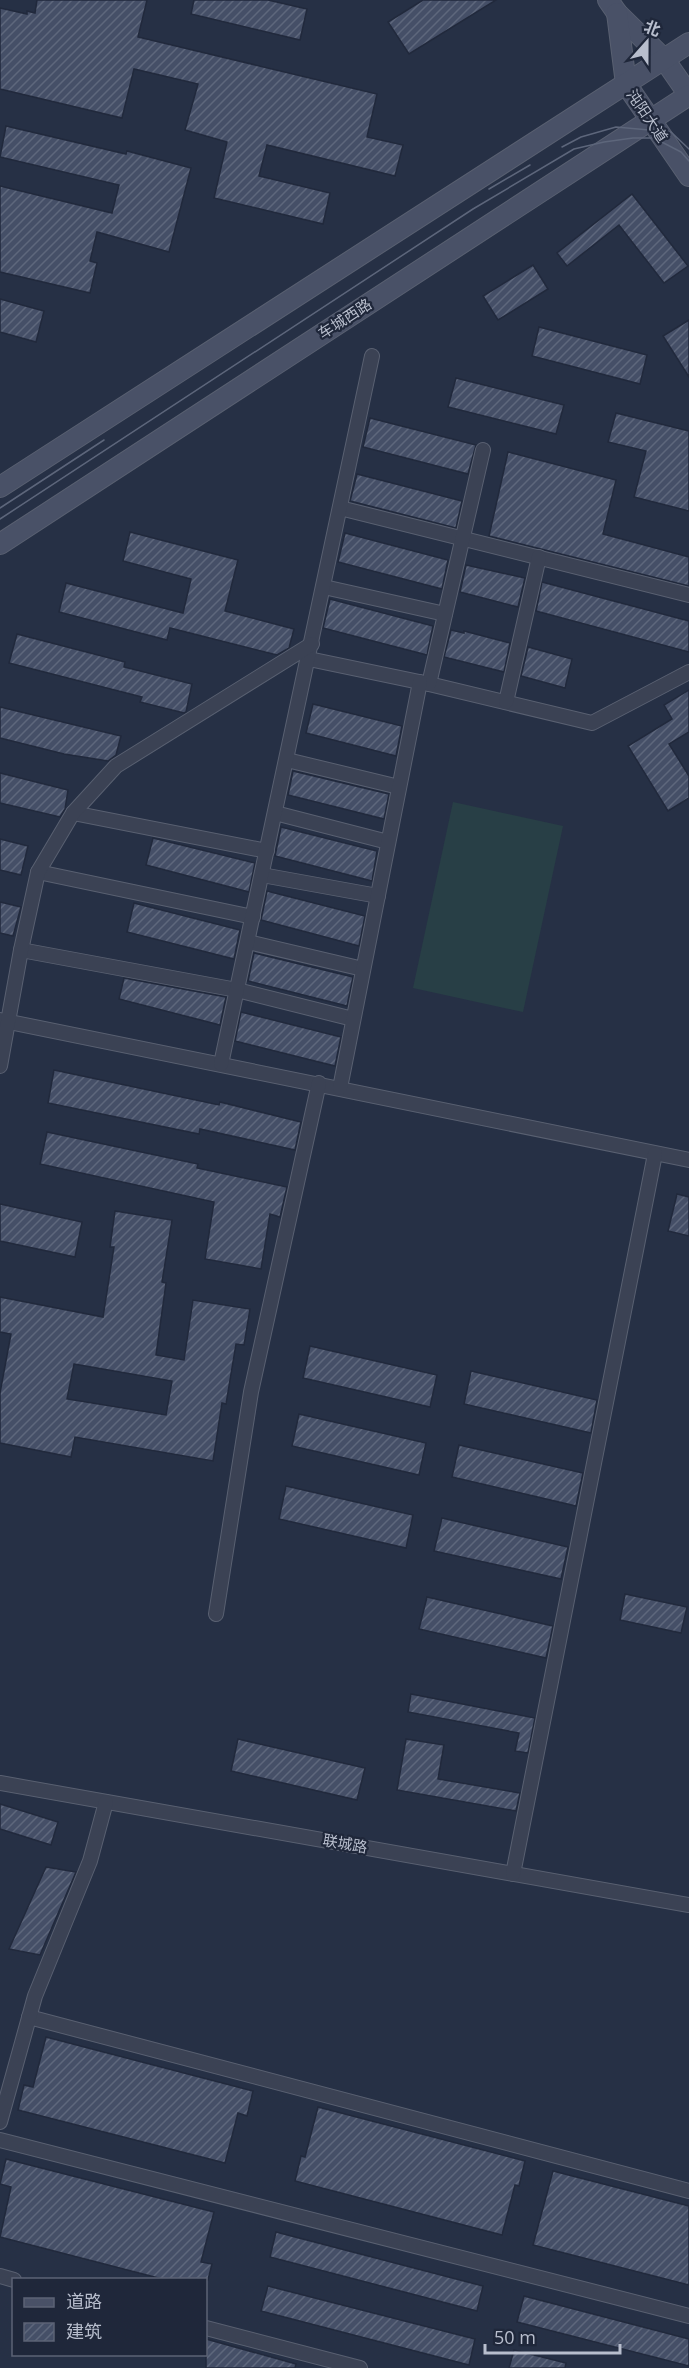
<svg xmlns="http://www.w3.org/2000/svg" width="689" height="2368" font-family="'Open Sans','Noto Sans SC',sans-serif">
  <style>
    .grass { fill: #283f46 }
    .building { fill: url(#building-hatch); stroke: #21293c; stroke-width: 1.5; fill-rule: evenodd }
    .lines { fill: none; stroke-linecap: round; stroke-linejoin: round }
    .street-casing { stroke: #596071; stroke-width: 16 }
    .secondary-casing { stroke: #596071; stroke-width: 22 }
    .street { stroke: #3b4254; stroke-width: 14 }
    .secondary { stroke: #495167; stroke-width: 20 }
    .tram { stroke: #5d667b; stroke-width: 1.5 }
    .labels { text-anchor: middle; stroke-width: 4.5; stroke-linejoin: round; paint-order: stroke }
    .street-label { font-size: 15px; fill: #b8becd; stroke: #1f273a }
  </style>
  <defs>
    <pattern id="building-hatch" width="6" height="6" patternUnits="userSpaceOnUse" patternTransform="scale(1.5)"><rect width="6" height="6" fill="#454f67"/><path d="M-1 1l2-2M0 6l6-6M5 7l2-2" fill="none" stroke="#5e677c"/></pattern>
  </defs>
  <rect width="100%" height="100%" fill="#263045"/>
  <polygon class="grass" points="453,802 563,826 523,1012 413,988"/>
  <g class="building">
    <polygon points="37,0 147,0 138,37 377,94 367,137 403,145 395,176 267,145 259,176 330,193 323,224 214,198 227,142 185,130 198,84 134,69 122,118 0,89 0,8 27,14 27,11 35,13"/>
    <polygon points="194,0 268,0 307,9 300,40 191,14"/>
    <polygon points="423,0 496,0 409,54 388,22"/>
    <polygon points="6,126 126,154 127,151 191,168 169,252 97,232 90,261 97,263 90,293 0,272 0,186 112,213 119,185 0,157"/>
    <polygon points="632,194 688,266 664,283 619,225 567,266 557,253"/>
    <polygon points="533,265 548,289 498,320 483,296"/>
    <polygon points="0,299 44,311 36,342 0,332"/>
    <polygon points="689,320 689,377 663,336"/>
    <polygon points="539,327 647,355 640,384 532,356"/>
    <polygon points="456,378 564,405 556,434 448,407"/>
    <polygon points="616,413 689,431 689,511 634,497 646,451 608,442"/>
    <polygon points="370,418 476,445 468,474 363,447"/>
    <polygon points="508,452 616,480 603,534 689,557 689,586 489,536"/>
    <polygon points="357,474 462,501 456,528 350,501"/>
    <polygon points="130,532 238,560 225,611 294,629 289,648 277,655 170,628 167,640 59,612 66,583 183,613 191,579 123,561"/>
    <polygon points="345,533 448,560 442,589 338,562"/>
    <polygon points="466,565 525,578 518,607 460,592"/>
    <polygon points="542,582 689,621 689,652 536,611"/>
    <polygon points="330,599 433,626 427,655 323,628"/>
    <polygon points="451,630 464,633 464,631 510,643 504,672 444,657"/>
    <polygon points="17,634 125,662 124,667 192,684 186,712 184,713 140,702 142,697 9,663"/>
    <polygon points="528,647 572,659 565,688 521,676"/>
    <polygon points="689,690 689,732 669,744 689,776 689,798 668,811 628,746 672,719 664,705"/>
    <polygon points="313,704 402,726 396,756 306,733"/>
    <polygon points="0,707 121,736 116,755 108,761 64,754 0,738"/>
    <polygon points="293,771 389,794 384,819 288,795"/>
    <polygon points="0,773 68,790 65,809 60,817 0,803"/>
    <polygon points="281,827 377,851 372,881 275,856"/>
    <polygon points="153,838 255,863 249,892 146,865"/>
    <polygon points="0,839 28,846 21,875 0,870"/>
    <polygon points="267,891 365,916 359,946 261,920"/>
    <polygon points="0,902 21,907 13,936 0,933"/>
    <polygon points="134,903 240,930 234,959 127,932"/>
    <polygon points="254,953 353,977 347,1006 248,981"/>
    <polygon points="124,978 226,997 220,1025 119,999"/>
    <polygon points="241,1012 341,1037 335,1066 235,1041"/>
    <polygon points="54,1070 219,1105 220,1102 301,1122 295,1150 200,1129 199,1134 48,1103"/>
    <polygon points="47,1132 198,1164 197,1168 287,1187 280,1217 270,1214 261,1269 205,1259 214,1202 40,1164"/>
    <polygon points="677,1194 689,1197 689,1236 668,1231"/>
    <polygon points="0,1204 82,1222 75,1257 0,1241"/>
    <path d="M115,1211L172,1220L162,1282L166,1283L156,1355L184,1360L193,1300L250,1309L244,1345L236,1344L226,1404L222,1403L213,1461L75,1437L71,1457L0,1443V1393L11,1334L0,1332V1297L103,1317L114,1247H110ZM74,1364L172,1381L166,1415L67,1399Z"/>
    <polygon points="310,1346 437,1375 430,1407 303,1378"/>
    <polygon points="471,1371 597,1400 591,1433 464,1404"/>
    <polygon points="299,1414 426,1443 419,1475 292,1446"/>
    <polygon points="459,1445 583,1473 576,1506 452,1477"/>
    <polygon points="286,1486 413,1515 406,1548 279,1519"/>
    <polygon points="442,1518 568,1547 561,1579 434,1551"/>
    <polygon points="625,1594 687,1607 681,1633 620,1620"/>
    <polygon points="427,1597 553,1626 546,1658 419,1629"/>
    <polygon points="411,1694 535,1718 528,1753 515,1751 519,1733 408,1712"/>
    <polygon points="238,1739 365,1768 357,1800 231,1771"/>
    <polygon points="406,1739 444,1745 438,1779 520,1793 516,1811 397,1790"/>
    <polygon points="0,1804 58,1822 51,1845 0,1829"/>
    <polygon points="46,1867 76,1872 40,1955 9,1949"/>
    <polygon points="46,2037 253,2091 247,2116 238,2113 225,2163 18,2110 24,2085 33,2087"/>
    <polygon points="318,2107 525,2161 519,2186 515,2185 502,2235 295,2181 301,2156 305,2157"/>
    <polygon points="6,2159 214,2212 201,2262 212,2264 208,2280 166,2280 0,2237 11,2187 0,2184"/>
    <polygon points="553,2171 689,2206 689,2285 533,2245"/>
    <polygon points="276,2232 483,2286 477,2311 270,2257"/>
    <polygon points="268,2286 475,2339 469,2365 261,2311"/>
    <polygon points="524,2296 689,2339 689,2366 517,2322"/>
    <polygon points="206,2339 296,2364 295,2368 206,2368"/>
    <polygon points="514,2350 566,2363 565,2368 509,2368"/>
  </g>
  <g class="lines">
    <defs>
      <g id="street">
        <polyline points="340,508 689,595"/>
        <polyline points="324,587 445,614"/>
        <polyline points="309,659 429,684 592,723 689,672"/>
        <polyline points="429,684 483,450"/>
        <polyline points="506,702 539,557"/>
        <polyline points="287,760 399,787"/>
        <polyline points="73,813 267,851"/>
        <polyline points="275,813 388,842"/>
        <polyline points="38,872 253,917"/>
        <polyline points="262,875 378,896"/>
        <polyline points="248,942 363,969"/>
        <polyline points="21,950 237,990 353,1019"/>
        <polyline points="0,1020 689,1160"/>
        <polyline points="221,1064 372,356"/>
        <polyline points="0,1066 21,950 38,872 73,813 116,766 312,644"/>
        <polyline points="340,1088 420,682"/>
        <polyline points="216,1614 251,1392 319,1083"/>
        <polyline points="0,1783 689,1905"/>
        <polyline points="513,1874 655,1154"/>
        <polyline points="29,2017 689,2191"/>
        <polyline points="0,2122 35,1996 90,1861 106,1802"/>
        <polyline points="0,2140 689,2316"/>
        <polyline points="0,2276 14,2280"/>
        <polyline points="206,2328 360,2368"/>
      </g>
      <g id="secondary">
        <polyline points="608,0 617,13 664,59 689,95"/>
        <polyline points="617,13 626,84 689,176"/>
        <polyline points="0,487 689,43"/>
        <polyline points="0,544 689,95"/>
      </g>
    </defs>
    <use href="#street" class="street-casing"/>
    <use href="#secondary" class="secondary-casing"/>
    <use href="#street" class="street"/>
    <use href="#secondary" class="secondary"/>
    <g class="tram">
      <polyline points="562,147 581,137 616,127 671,132 689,149"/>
      <polyline points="489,189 530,165"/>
      <polyline points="0,508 104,440"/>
      <polyline points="0,519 473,209 574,149 604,142 633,138 654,138 681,152 689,161"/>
    </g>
  </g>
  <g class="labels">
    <g class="street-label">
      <text transform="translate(647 116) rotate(56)" y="5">沌阳大道</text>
      <text transform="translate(345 319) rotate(-33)" y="5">车城西路</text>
      <text transform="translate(345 1844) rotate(10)" y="5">联城路</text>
    </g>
  </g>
  <rect x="12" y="2278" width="195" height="78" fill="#1f273a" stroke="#5c6375" stroke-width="1.5"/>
  <rect x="24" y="2298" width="30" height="9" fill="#495167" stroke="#5c6375" stroke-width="1.5"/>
  <text x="66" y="2308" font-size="18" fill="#b8becd">道路</text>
  <rect x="24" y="2323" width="30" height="18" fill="url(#building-hatch)" stroke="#5c6375" stroke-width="1.5"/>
  <text x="66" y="2338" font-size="18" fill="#b8becd">建筑</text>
  <g transform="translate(647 42) rotate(21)" stroke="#1f273a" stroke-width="4.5" paint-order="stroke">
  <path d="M0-4.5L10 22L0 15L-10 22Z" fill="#b8becd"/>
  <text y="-9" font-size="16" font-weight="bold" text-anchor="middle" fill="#b8becd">北</text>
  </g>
  <path d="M485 2344v9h135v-9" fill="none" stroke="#b8becd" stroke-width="3"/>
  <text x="494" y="2344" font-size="18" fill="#b8becd" stroke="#1f273a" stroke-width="4.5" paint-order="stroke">50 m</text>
</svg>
